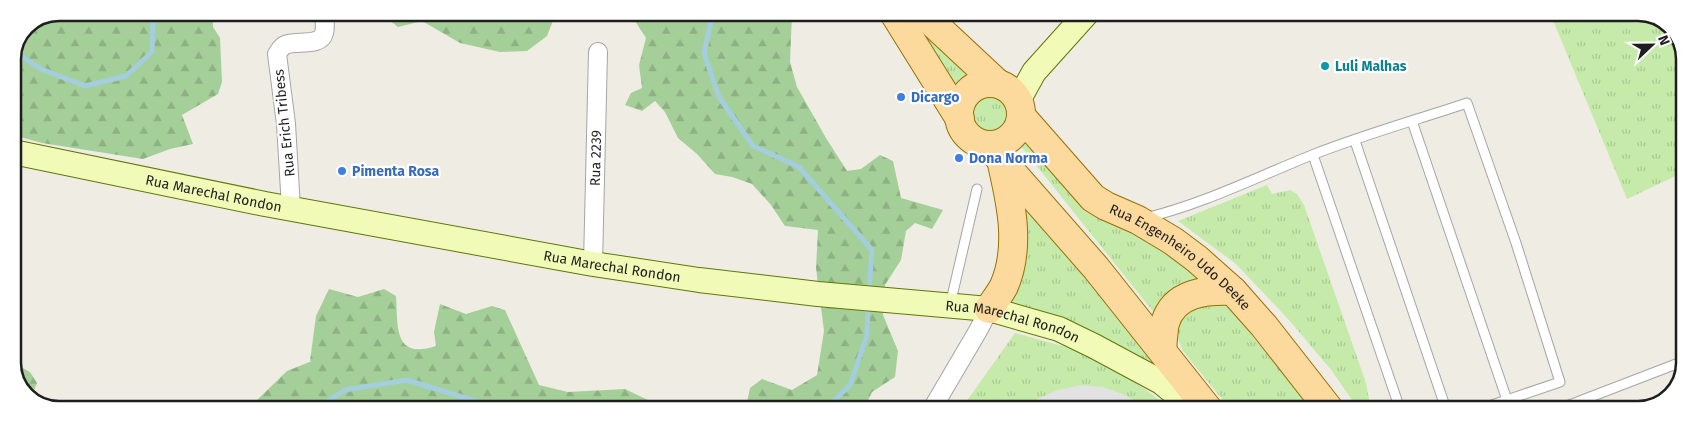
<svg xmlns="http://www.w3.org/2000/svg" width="1697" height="422" font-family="'Fira Sans',sans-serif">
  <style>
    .grass { fill: url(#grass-tufts) }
    .forest { fill: url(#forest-firs) }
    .parking { fill: #e2e2e2 }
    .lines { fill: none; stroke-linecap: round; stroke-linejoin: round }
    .stream { stroke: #a4cddd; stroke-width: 5 }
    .lane-casing { stroke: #a5a5a5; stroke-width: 11 }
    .street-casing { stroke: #a5a5a5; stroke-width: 20 }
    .secondary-casing { stroke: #627604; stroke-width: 26 }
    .primary-casing { stroke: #987000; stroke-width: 30 }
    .lane { stroke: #fff; stroke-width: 9 }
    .street { stroke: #fff; stroke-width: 18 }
    .secondary { stroke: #f2fab7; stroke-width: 24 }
    .primary { stroke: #fcd99c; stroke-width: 28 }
    .culture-dot { fill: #0f9aa8; stroke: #fff; stroke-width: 2 }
    .shop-dot { fill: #3f7fe0; stroke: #fff; stroke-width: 2 }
    .labels { text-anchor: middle; stroke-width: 4.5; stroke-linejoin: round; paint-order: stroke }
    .culture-label { font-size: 14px; font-weight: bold; fill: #0d838f; stroke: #fff; text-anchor: start }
    .shop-label { font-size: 14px; font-weight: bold; fill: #366cbe; stroke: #fff; text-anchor: start }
    .street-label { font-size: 14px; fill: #1e1e1e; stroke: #fff }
    .rim { fill: none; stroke: #1e1e1e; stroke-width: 2.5 }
  </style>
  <defs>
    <pattern id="grass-tufts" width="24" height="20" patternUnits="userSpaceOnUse" patternTransform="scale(1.25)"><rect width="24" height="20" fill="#c5eaa9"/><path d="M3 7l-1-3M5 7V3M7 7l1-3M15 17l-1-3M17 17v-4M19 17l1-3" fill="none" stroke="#a9c891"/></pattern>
    <pattern id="forest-firs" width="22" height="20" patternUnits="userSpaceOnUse" patternTransform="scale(1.25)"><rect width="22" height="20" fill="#a5cf98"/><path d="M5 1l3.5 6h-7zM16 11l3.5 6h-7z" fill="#8eb183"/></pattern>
  </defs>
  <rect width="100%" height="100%" fill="#efece4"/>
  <g class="grass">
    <polygon points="1550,13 1647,13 1673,28 1684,53 1684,172 1627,199"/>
    <polygon points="906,14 978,74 960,84 953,91"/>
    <circle cx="991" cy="113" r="19"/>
    <polygon points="1026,137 1129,225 1208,281 1156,315 1020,145"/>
    <polygon points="1267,185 1272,194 1290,190 1297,194 1304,205 1366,383 1370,405 1367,408 1358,409 1332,371 1289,320 1236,264 1178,221"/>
    <path d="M1026,211L1090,278L1170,381C1139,360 1109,338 1074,323C1054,314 1032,310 1011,306L1023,276L1027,236Z"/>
    <path d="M1220,303L1226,306L1234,314L1314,409H1230L1183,351C1173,330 1177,323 1190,307Z"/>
    <polygon points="1015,333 1077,350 1123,373 1162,402 1157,409 1149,409 1122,394 1102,387 1038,399 1028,409 961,409"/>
  </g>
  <g class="forest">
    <polygon points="59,13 213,13 213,27 220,38 222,82 218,94 182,115 193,144 170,149 143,159 42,143 13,135 13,59 26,26"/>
    <polygon points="380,13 556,13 547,36 527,51 500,52 460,43 422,21 398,27"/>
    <polygon points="630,13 792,13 790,62 797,87 826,138 847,171 861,169 880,155 893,161 901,198 943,210 932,229 915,223 906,231 901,260 885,285 883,315 898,351 895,377 872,392 864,409 698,409 747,402 750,388 762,379 792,390 817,375 824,331 816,268 818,230 785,226 771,205 752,184 732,177 715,174 697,154 678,138 665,112 655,101 642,111 625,105 631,93 642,88 639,65 646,38"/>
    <path d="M329,289L358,297L384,289L396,296C398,326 393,360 436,346L434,332L440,304L466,314L492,306L505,310L539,385L568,392L625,389L650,401L690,409H253L256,401L287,371L312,361H310L316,316Z"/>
    <path d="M13,363L30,372L37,383L31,398C21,392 13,374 13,363Z"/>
  </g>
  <polygon class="parking" points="1082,385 1102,387 1122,394 1149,409 1078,409 1079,407 1068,407 1064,409 1028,409 1038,399 1057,390"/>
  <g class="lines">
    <g class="stream">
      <polyline points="713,13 704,53 719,97 753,146 799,167 872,250 869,291"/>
      <polyline points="15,52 41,69 85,86 126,76 152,52 153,13"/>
      <polyline points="315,409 345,390 407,380 501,409"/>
      <polyline points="826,409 850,385 867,335 868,305"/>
    </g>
    <defs>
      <g id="lane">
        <polyline points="1412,121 1507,400"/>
        <polyline points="1355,141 1446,409"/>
        <polyline points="1313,155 1400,409"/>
        <path d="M1145,218C1203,204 1257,177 1312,155C1363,135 1416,120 1467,103L1516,243L1560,382L1480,409"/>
        <polyline points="950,305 977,189"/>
        <polyline points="1559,409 1684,361"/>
      </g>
      <g id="street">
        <path d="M291,208L286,124L277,54C279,51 281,47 285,45C295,40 321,47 324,33C326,27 324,19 324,13"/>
        <path id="s1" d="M593,264L598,52"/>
        <polyline points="932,409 979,329 989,309"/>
      </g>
      <g id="secondary">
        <polyline points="1018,101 1034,72 1087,13"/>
        <path id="s2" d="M13,152L265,204L593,264L699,280L818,294L989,309L1059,329L1094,346L1161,382L1194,409"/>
      </g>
      <g id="primary">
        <polyline points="894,13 960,119"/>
        <polyline points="922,13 997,83"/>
        <circle cx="990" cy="114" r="31"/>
        <path id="s3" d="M1021,116L1093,198L1106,206L1138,220L1173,241L1197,259L1233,291L1264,326L1329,409"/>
        <polyline points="989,146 1096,268 1208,409"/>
        <path d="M989,309C994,301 1000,294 1004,286C1021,247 1011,203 1002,164"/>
        <path d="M1162,350C1163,342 1163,332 1165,323C1174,292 1206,290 1233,291"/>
      </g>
    </defs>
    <use href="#lane" class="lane-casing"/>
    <use href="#street" class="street-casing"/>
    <use href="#secondary" class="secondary-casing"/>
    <use href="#primary" class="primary-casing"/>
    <use href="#lane" class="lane"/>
    <use href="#street" class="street"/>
    <use href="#secondary" class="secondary"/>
    <use href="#primary" class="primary"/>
  </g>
  <circle class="culture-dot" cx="1325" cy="66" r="5"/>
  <g class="shop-dot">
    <circle cx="901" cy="97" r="5"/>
    <circle cx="959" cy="158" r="5"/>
    <circle cx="342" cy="171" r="5"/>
  </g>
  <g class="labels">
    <g class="culture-label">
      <text x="1335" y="71">Luli Malhas</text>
    </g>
    <g class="shop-label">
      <text x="911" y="102">Dicargo</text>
      <text x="969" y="163">Dona Norma</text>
      <text x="352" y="176">Pimenta Rosa</text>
    </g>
    <g class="street-label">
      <text transform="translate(284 123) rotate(-96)" y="5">Rua Erich Tribess</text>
      <text dy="5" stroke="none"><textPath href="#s1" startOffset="106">Rua 2239</textPath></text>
      <text dy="5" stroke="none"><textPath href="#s2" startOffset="205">Rua Marechal Rondon</textPath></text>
      <text dy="5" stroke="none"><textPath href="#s3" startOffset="215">Rua Engenheiro Udo Deeke</textPath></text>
      <text dy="5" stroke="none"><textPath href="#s2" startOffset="610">Rua Marechal Rondon</textPath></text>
      <text dy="5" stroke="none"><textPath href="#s2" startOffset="1015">Rua Marechal Rondon</textPath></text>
    </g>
  </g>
  <path d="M0 0H1697V422H0ZM59 21H1638A38 38 0 0 1 1676 59V363A38 38 0 0 1 1638 401H59A38 38 0 0 1 21 363V59A38 38 0 0 1 59 21Z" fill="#fff" fill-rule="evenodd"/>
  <path class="rim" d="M59 21H1638A38 38 0 0 1 1676 59V363A38 38 0 0 1 1638 401H59A38 38 0 0 1 21 363V59A38 38 0 0 1 59 21Z"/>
  <g transform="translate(1652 45) rotate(68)" stroke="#ffffff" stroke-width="4" paint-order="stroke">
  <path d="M0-4L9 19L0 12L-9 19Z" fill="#1e1e1e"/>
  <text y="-8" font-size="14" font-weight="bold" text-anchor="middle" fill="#1e1e1e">N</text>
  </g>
</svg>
